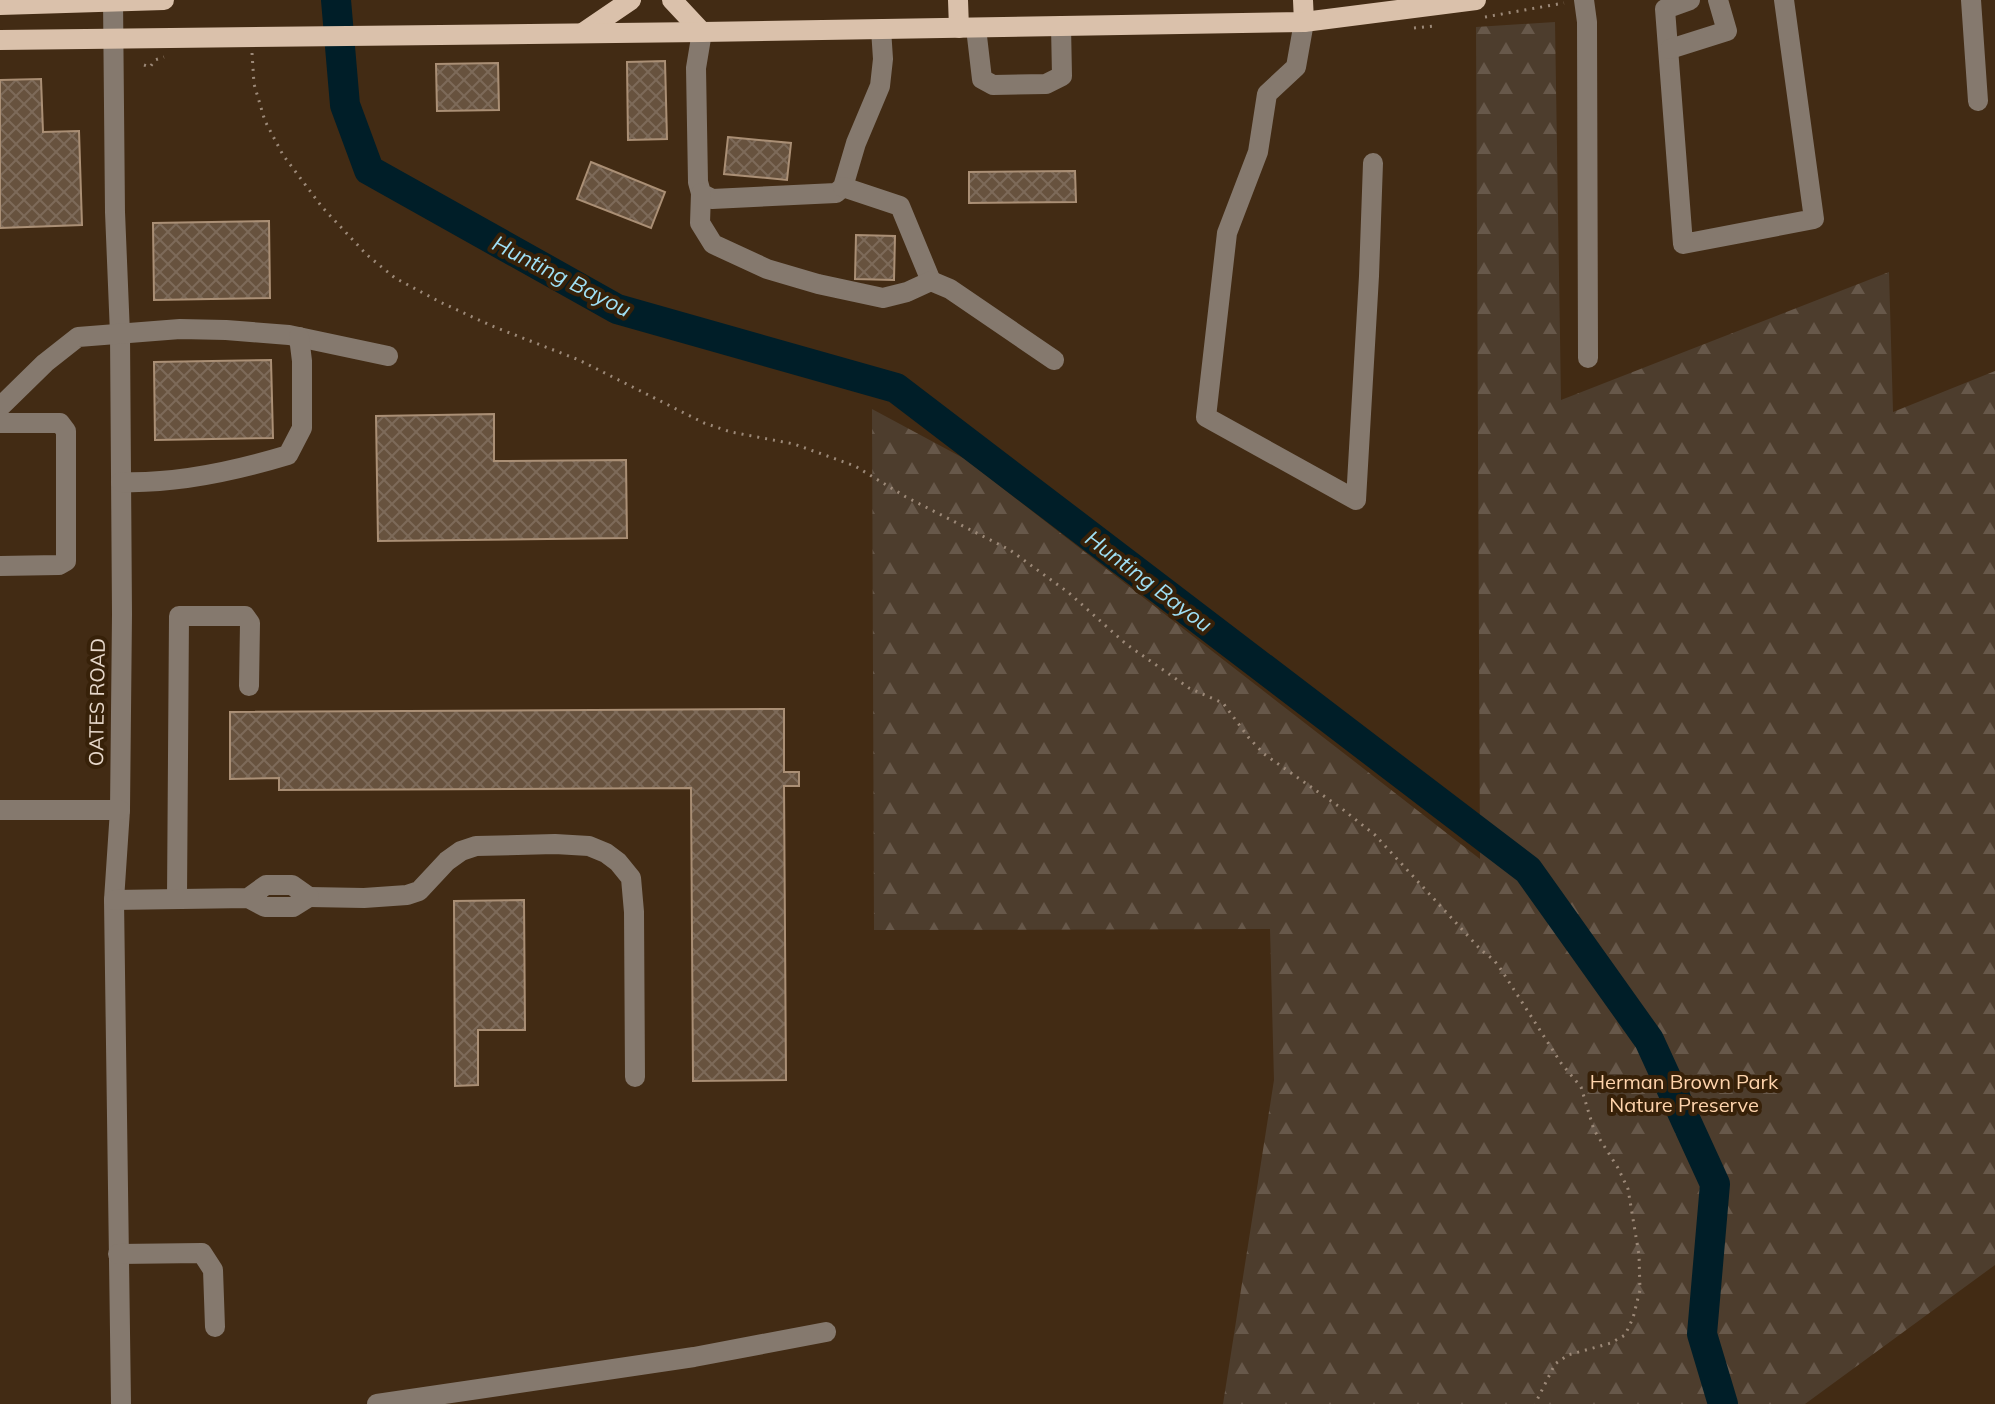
<svg xmlns="http://www.w3.org/2000/svg" width="1995" height="1404" font-family="Mulish,sans-serif">
  <style>
    .forest { fill: url(#forest-firs) }
    .lines { fill: none; stroke-linecap: round; stroke-linejoin: round }
    .river { stroke: #001e28; stroke-width: 30 }
    .building { fill: url(#building-cross-hatch); stroke: #aa8f75; stroke-width: 2 }
    .path { stroke: #9c8978; stroke-width: 3; stroke-dasharray: 2 6; stroke-linecap: butt }
    .minor { stroke: #85796e; stroke-width: 20 }
    .major { stroke: #dac1ab; stroke-width: 20 }
    .labels { text-anchor: middle; stroke-width: 8; stroke-linejoin: round; paint-order: stroke }
    .street-label { font-size: 20px; fill: #e7d8cb; stroke: #372109 }
    .park-label { font-size: 20px; fill: #ffd4ac; stroke: #372109 }
    .water-label { font-size: 22px; font-style: italic; fill: #9fdff4; stroke: #372109 }
  </style>
  <defs>
    <pattern id="forest-firs" width="22" height="20" patternUnits="userSpaceOnUse" patternTransform="scale(2)"><rect width="22" height="20" fill="#4d3d2d"/><path d="M5 1l3.5 6h-7zM16 11l3.5 6h-7z" fill="#67584a"/></pattern>
    <pattern id="building-cross-hatch" width="8" height="8" patternUnits="userSpaceOnUse" patternTransform="scale(2)"><rect width="8" height="8" fill="#67523e"/><path d="M0 0l8 8M0 8l8-8" fill="none" stroke="#7d6a59"/></pattern>
  </defs>
  <rect width="100%" height="100%" fill="#422b14"/>
  <polygon class="forest" points="1555,22 1561,400 1889,272 1893,412 1995,371 1995,1265 1805,1404 1223,1404 1274,1080 1270,929 874,930 872,409 965,459 1480,859 1476,27"/>
  <g class="lines">
    <polyline class="river" points="336,0 345,105 369,170 617,309 896,388 1528,870 1649,1040 1715,1184 1702,1334 1723,1404"/>
  </g>
  <g class="building">
    <polygon points="665,61 667,139 628,140 627,62"/>
    <polygon points="498,63 499,110 437,111 436,64"/>
    <polygon points="41,79 43,132 79,131 82,225 0,228 0,80"/>
    <polygon points="728,137 791,143 787,180 724,174"/>
    <polygon points="591,162 665,192 651,228 577,199"/>
    <polygon points="1075,171 1076,202 969,203 969,172"/>
    <polygon points="269,221 270,298 154,300 153,223"/>
    <polygon points="856,235 895,236 894,280 855,279"/>
    <polygon points="271,360 273,438 155,440 154,362"/>
    <polygon points="494,414 494,461 626,460 627,538 378,541 376,416"/>
    <polygon points="784,709 784,772 799,772 799,786 784,786 786,1080 693,1081 691,788 279,790 279,778 230,779 230,712"/>
    <polygon points="524,900 525,1030 478,1030 478,1085 455,1086 454,901"/>
  </g>
  <g class="lines">
    <g class="path">
      <polyline points="1485,17 1564,3"/>
      <polyline points="1414,28 1434,26"/>
      <polyline points="252,53 254,84 265,121 283,155 322,207 367,255 395,278 440,302 492,326 579,360 704,423 731,432 794,444 855,466 906,497 1010,550 1069,593 1126,644 1159,667 1189,688 1223,703 1249,738 1264,754 1341,808 1375,835 1481,950 1494,960 1502,971 1561,1063 1581,1087 1594,1130 1618,1168 1628,1189 1639,1255 1640,1290 1633,1318 1625,1335 1611,1343 1568,1355 1555,1364 1535,1404"/>
      <polyline points="144,65 150,67 155,60 164,57"/>
    </g>
    <g class="minor">
      <polyline points="113,0 115,212 120,334 122,614 120,810 114,900 121,1404"/>
      <polyline points="1584,0 1587,22 1588,358"/>
      <polyline points="1690,0 1665,9 1683,244 1814,219 1784,0"/>
      <polyline points="1971,0 1978,101"/>
      <polyline points="1304,22 1296,67 1267,94 1258,152 1227,233 1206,417 1356,500 1369,276 1373,163"/>
      <polyline points="976,28 982,79 993,85 1046,84 1062,76 1061,26"/>
      <polyline points="702,32 696,68 698,182 701,193 712,199 836,193 843,187 856,143 880,86 883,59 881,29"/>
      <polyline points="1670,49 1727,31 1718,0"/>
      <polyline points="843,187 900,206 931,281"/>
      <polyline points="701,193 700,223 713,244 767,269 818,284 883,298 907,292 931,281 950,289 1054,360"/>
      <polyline points="0,407 45,363 78,337 180,329 226,330 289,335 388,356"/>
      <polyline points="0,423 60,423 66,431 66,561 59,565 0,566"/>
      <path d="M121,482C177,484 235,471 288,455L302,428V361L299,337"/>
      <polyline points="0,810 120,810"/>
      <polyline points="309,897 364,898 407,895 419,891 447,861 461,851 476,846 555,844 589,846 606,853 618,862 631,878 634,912 635,1077"/>
      <polyline points="177,898 179,616 245,616 250,623 249,686"/>
      <polyline points="114,900 248,898 265,907 293,907 309,897 292,885 266,885 248,898"/>
      <polyline points="118,1254 202,1253 213,1270 215,1327"/>
      <polyline points="377,1404 694,1357 826,1332"/>
    </g>
    <g class="major">
      <polyline points="672,0 702,32"/>
      <polyline points="958,0 959,28"/>
      <polyline points="1303,0 1304,22"/>
      <polyline points="0,5 164,0"/>
      <polyline points="584,32 631,0"/>
      <polyline points="0,40 702,32 1304,22 1476,0"/>
    </g>
  </g>
  <g class="labels">
    <g class="street-label">
      <text transform="translate(97 702) rotate(-89)" y="7">OATES ROAD</text>
    </g>
    <g class="park-label">
      <text x="1684" y="1089">Herman Brown Park<tspan x="1684" dy="23">Nature Preserve</tspan></text>
    </g>
    <g class="water-label">
      <text transform="translate(562 276) rotate(27)" y="8">Hunting Bayou</text>
      <text transform="translate(1149 581) rotate(37)" y="8">Hunting Bayou</text>
    </g>
  </g>
</svg>
